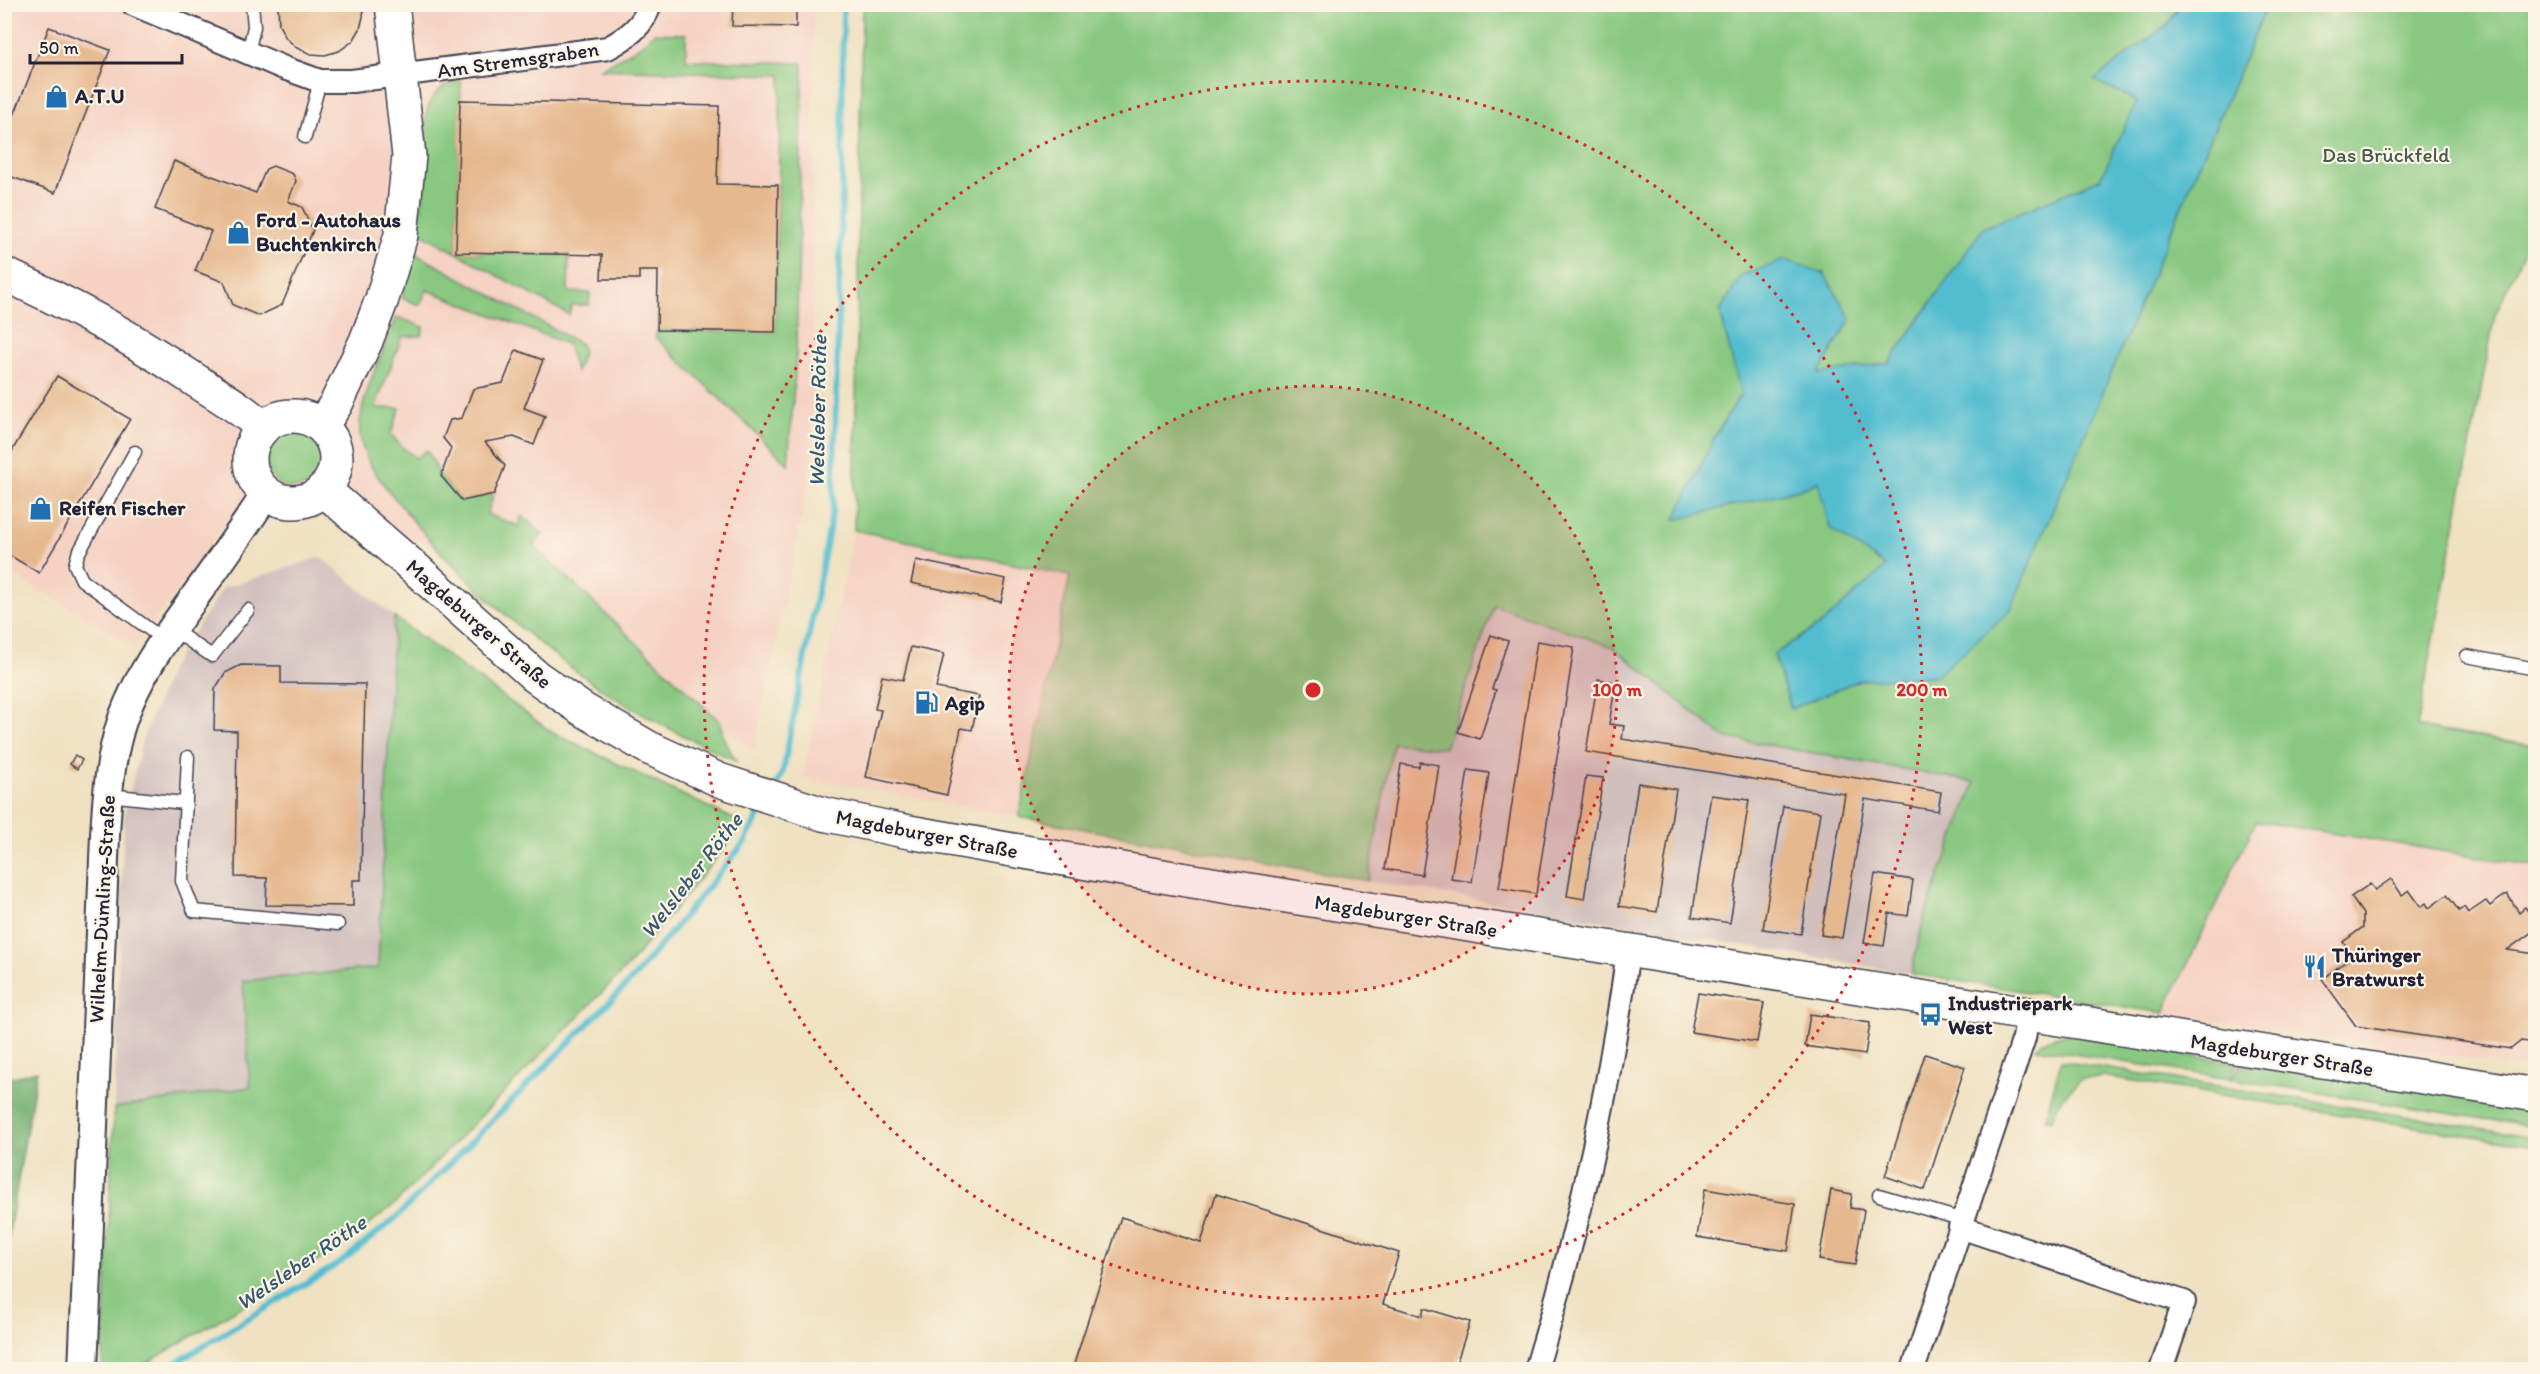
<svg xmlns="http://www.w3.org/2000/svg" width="2540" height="1374" font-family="Itim,sans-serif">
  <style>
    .built { fill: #f5d2c3 }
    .industrial { fill: #d1bfbd }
    .green { fill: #88c880; stroke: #55755e; stroke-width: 1.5 }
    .forest { fill: #6eac6e; stroke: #486754; stroke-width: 1.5 }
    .water { fill: #53bdd0; stroke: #3a7086; stroke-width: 1.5 }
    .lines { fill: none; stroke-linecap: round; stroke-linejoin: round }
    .stream { stroke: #53bdd0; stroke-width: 6 }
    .building { fill: #e6b88e }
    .service-casing { stroke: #413f4f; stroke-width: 15 }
    .minor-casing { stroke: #413f4f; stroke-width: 26 }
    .tertiary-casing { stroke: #413f4f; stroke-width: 32 }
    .secondary-casing { stroke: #413f4f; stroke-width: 36 }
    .service { stroke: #fff; stroke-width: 12 }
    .minor { stroke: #fff; stroke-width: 22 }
    .tertiary { stroke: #fff; stroke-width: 28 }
    .secondary { stroke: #fff; stroke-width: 33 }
    .ring { fill: none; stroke: #d62828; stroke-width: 3; stroke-dasharray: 3 6 }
    .labels { text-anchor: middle; stroke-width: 4.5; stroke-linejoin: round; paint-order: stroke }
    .street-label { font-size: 21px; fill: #22223b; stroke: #fcf5e5 }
    .poi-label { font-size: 21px; font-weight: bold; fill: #22223b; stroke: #fcf5e5; text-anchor: start }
    .park-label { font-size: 21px; fill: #465c53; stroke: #fcf5e5 }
    .water-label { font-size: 22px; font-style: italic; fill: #33586f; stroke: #fcf5e5 }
    .centre { fill: #d62828; stroke: #fcf5e5; stroke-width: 3 }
    .ring-label { font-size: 18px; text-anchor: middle; font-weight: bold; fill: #d62828; stroke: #fcf5e5; stroke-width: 4.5; stroke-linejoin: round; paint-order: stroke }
  </style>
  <rect width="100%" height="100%" fill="#fcf5e5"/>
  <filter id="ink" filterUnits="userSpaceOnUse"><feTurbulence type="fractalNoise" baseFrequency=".0167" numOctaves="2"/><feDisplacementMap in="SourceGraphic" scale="12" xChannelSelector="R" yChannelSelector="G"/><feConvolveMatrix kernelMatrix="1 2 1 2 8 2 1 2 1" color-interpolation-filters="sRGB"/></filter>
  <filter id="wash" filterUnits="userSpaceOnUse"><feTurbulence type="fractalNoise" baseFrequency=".008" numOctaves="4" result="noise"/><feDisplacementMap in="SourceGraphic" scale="24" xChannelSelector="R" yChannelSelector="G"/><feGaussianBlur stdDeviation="1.35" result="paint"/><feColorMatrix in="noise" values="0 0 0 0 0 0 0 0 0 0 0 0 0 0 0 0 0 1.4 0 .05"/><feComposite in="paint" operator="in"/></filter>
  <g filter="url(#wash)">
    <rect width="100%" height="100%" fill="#efe1c1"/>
    <g class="built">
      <polygon points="5,5 814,5 812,463 754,750 460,554 310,510 229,521 135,646 5,569"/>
      <polygon points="854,530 1070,576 1019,817 803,777"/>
      <polygon points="2256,820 2535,866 2535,1069 2164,1013"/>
    </g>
    <g class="industrial">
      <polygon points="321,557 394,617 378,969 243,981 251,1087 114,1108 124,816 143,738 171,668 223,588"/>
      <polygon points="1494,605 1613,647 1724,737 1976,782 1924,917 1911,974 1368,881 1393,743 1445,748"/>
    </g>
    <g class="green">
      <polygon points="862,5 2180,5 2168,24 2095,80 2137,101 2100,179 1983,228 1889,363 1817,375 1824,273 1786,261 1742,275 1720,311 1741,394 1716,434 1676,519 1807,487 1819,481 1830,528 1887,567 1823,623 1774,654 1791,709 1859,680 1936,676 2010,611 2267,5 2535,5 2535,227 2495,315 2417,727 2535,746 2535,866 2256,821 2164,1013 1911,974 1924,917 1975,782 1724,737 1613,647 1494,605 1445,748 1393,743 1368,881 1019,817 1070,576 854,530"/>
      <polygon points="654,33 686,34 686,60 803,63 796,360 788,464 656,338 657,330 775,332 781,75 600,69 637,48"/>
      <path d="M461,81L456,252L569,255L568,292L590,293L589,305H572L569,315L417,231C420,214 423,197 425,180C427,145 412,88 461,81Z"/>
      <polygon points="416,254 581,344 583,353 576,372 567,344 427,290 420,305 402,298 413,255"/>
      <path d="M397,317L424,327L421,336L402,337L375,408H400L391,434L401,446L416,458L427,450L441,476L461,501L494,494L487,514L518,526L522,516L543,534L533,545L720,722L724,739L736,761C690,739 643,717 600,688C530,641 454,573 402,507C385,486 362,462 360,434C357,402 385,347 397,317Z"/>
      <circle cx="294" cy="460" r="28"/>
      <polygon points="394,617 553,733 744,824 628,966 395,1204 333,1252 137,1369 102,1369 114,1108 250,1087 243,981 378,968"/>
      <polygon points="2064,1034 2237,1063 2230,1079 2036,1048 2043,1041"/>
      <polygon points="2061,1061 2535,1137 2535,1146 2103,1076 2080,1080 2062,1098 2051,1120 2045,1119"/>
      <polygon points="2241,1064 2535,1106 2535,1127 2232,1079"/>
    </g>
    <polygon class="forest" points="37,1071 5,1256 5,1079"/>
    <polygon class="water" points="2180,5 2267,5 2010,611 1936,676 1859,680 1791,709 1774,654 1823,623 1886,566 1830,528 1818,481 1807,487 1675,520 1716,434 1741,394 1720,311 1742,275 1786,260 1824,273 1851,319 1818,374 1889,363 1983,228 2100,179 2137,101 2094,80 2168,24"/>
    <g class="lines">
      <g class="stream">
        <polyline points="775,788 783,771 833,509 842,184 843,4"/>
        <polyline points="164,1370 341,1262 397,1217 637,974 744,843 765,804"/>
      </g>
    </g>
    <g id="blocks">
      <g class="building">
        <polygon points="278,4 364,4 363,17 360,29 353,41 339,51 325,55 311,54 297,48 286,38 279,25"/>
        <polygon points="733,4 796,4 796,27 732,26"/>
        <polygon points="49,27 110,50 55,193 4,174 4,141"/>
        <polygon points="460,100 719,106 717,184 778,185 775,332 657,330 658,271 639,271 639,279 601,279 602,255 456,252"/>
        <polygon points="174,161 256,193 266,169 273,166 293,174 296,181 288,201 302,207 313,230 282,305 259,316 233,305 224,282 195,271 211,231 155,209"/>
        <polygon points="516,350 543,360 524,408 545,416 534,445 514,437 485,442 505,466 494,494 462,501 441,476 451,448 443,438 450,420 462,418 473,389 503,383"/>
        <polygon points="57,376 130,419 39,573 4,552 4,464"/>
        <polygon points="916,560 1006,579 1001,602 911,583"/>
        <polygon points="1491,635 1508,641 1492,689 1496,690 1480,739 1458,732"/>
        <polygon points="1537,641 1574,647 1536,894 1499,888"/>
        <polygon points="911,647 944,654 936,688 979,696 972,730 961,728 947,795 866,777 881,710 875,709 882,676 903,680"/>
        <polygon points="241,665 281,666 281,683 365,684 361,880 353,880 353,906 266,905 267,878 235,877 237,731 214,730 215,689 225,673"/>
        <polygon points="1598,679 1616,682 1609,724 1624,726 1622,739 1941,792 1938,811 1865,799 1842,938 1821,935 1845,794 1586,752"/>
        <polygon points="75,755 82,760 77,769 70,764"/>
        <polygon points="1420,762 1439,765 1422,875 1385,869 1401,764 1419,767"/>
        <polygon points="1468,770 1489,773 1472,882 1451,879"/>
        <polygon points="1586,776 1603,778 1584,899 1567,896"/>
        <polygon points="1638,783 1676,789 1657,912 1619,906"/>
        <polygon points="1711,795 1749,800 1730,923 1692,917"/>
        <polygon points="1783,806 1820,812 1801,934 1763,929"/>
        <polygon points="1875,874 1913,880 1908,916 1889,913 1884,946 1864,943"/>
        <polygon points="2391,879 2402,895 2409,890 2421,907 2426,903 2429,908 2447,895 2459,911 2464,907 2468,913 2486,901 2490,906 2507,894 2519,912 2525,907 2536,922 2536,929 2507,950 2536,954 2536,1043 2521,1041 2511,1049 2356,1026 2322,979 2353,956 2343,942 2363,927 2363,914 2351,897 2370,884 2375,890"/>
        <polygon points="1698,993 1764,1003 1757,1042 1691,1032"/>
        <polygon points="1810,1014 1870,1023 1865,1055 1805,1046"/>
        <polygon points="1925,1054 1965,1067 1925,1190 1885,1176"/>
        <polygon points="1705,1189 1795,1204 1788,1251 1697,1237"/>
        <polygon points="1831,1190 1852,1194 1850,1208 1864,1210 1855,1265 1819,1260"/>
        <polygon points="1216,1194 1399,1253 1383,1304 1422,1316 1424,1308 1470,1322 1454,1370 1072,1370 1121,1217 1201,1243"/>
      </g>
    </g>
  </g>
  <g filter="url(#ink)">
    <use href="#blocks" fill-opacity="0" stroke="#413f4f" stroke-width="1.5"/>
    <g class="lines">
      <defs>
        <g id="service">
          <polyline points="248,53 254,27 252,4"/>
          <polyline points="305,137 320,81"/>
          <polyline points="135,452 78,554 75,565 82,580 164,640"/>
          <polyline points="172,629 212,656 248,610"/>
          <polyline points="2467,656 2536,669"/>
          <polyline points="188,757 182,881 194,911 338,924"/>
          <polyline points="108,795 184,803"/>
          <polyline points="1879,1195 1963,1220"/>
        </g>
        <g id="minor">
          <path d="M133,4L284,68L320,81H352L608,48C626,38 644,26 650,4"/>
          <polyline points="1960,1227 2184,1302 2161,1370"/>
          <path d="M1536,1370C1578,1233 1609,1092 1628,951"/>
          <polyline points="1913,1370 2024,1038 2028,1014"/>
        </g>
        <path id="tertiary" d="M83,1370L105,835C107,796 110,756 123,718C140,670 172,629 201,588C224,557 245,525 267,493"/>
        <g id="secondary">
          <path d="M4,274C71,304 132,338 192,378C216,394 242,408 263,428"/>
          <circle cx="293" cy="459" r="43"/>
          <polyline points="321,426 336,404 366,341 382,299 401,235 409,156 392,4"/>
          <polyline points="323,489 418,571 535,676 582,709 649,748 719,780 823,814 909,832 1174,878 2536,1095"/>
        </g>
      </defs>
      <use href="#service" class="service-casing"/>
      <use href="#minor" class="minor-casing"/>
      <use href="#tertiary" class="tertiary-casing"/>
      <use href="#secondary" class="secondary-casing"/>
      <use href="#service" class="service"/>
      <use href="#minor" class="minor"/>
      <use href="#tertiary" class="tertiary"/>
      <use href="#secondary" class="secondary"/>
    </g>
  </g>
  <circle cx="1313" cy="690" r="304" fill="#d62828" fill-opacity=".12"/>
  <g class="ring">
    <circle cx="1313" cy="690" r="304"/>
    <circle cx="1313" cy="690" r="609"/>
  </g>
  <defs>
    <symbol id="shop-bare" viewBox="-9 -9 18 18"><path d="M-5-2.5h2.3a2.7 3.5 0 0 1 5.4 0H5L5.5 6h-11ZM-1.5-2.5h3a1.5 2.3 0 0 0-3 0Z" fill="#1f6fb2" stroke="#fcf5e5" stroke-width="2.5" paint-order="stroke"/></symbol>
    <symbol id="fuel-bare" viewBox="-9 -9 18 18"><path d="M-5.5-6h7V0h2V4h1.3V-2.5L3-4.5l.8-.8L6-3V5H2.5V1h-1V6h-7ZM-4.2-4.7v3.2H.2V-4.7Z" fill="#1f6fb2" stroke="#fcf5e5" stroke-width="2.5" paint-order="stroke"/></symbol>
    <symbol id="restaurant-bare" viewBox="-9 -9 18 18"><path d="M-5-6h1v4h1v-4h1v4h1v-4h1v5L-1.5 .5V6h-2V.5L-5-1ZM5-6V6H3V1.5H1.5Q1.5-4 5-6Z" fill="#1f6fb2" stroke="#fcf5e5" stroke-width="2.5" paint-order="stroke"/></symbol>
    <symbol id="bus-bare" viewBox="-9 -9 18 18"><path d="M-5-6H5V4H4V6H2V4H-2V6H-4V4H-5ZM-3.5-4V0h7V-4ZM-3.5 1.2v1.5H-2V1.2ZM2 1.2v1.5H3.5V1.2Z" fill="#1f6fb2" stroke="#fcf5e5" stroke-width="2.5" paint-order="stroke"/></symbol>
  </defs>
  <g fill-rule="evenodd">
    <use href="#shop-bare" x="40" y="80" width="33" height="33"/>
    <use href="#shop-bare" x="222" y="216" width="33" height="33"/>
    <use href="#shop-bare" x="24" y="492" width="33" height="33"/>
    <use href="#fuel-bare" x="910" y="686" width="33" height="33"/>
    <use href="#restaurant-bare" x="2298" y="950" width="33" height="33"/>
    <use href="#bus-bare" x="1914" y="998" width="33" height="33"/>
  </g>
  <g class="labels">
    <g class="street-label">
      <text transform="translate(518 60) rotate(-8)" y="7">Am Stremsgraben</text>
      <text transform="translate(479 624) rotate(41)" y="7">Magdeburger Straße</text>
      <text transform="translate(927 834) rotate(11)" y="7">Magdeburger Straße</text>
      <text transform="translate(102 909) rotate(-87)" y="7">Wilhelm-Dümling-Straße</text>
      <text transform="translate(1406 916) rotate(9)" y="7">Magdeburger Straße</text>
      <text transform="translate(2282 1055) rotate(9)" y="7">Magdeburger Straße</text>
    </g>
    <g class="poi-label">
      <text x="75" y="103">A.T.U</text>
      <text x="256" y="227">Ford - Autohaus<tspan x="256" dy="24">Buchtenkirch</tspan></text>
      <text x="59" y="515">Reifen Fischer</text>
      <text x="945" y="710">Agip</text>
      <text x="2332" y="962">Thüringer<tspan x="2332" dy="24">Bratwurst</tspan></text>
      <text x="1948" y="1010">Industriepark<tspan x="1948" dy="24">West</tspan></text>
    </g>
    <g class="park-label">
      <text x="2386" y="162">Das Brückfeld</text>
    </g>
    <g class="water-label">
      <text transform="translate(817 411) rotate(-89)" y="8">Welsleber Röthe</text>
      <text transform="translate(691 875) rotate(-52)" y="8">Welsleber Röthe</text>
      <text transform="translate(301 1262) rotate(-34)" y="8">Welsleber Röthe</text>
    </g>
  </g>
  <circle cx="1313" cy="690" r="9" class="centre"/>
  <g class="ring-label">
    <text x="1617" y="696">100 m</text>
    <text x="1922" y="696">200 m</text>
  </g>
  <rect width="2540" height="1374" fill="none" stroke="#fcf5e5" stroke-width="24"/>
  <path d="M30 54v9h152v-9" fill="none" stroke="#22223b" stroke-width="3"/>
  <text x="39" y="54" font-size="18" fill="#22223b" stroke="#fcf5e5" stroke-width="4.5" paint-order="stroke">50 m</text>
</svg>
